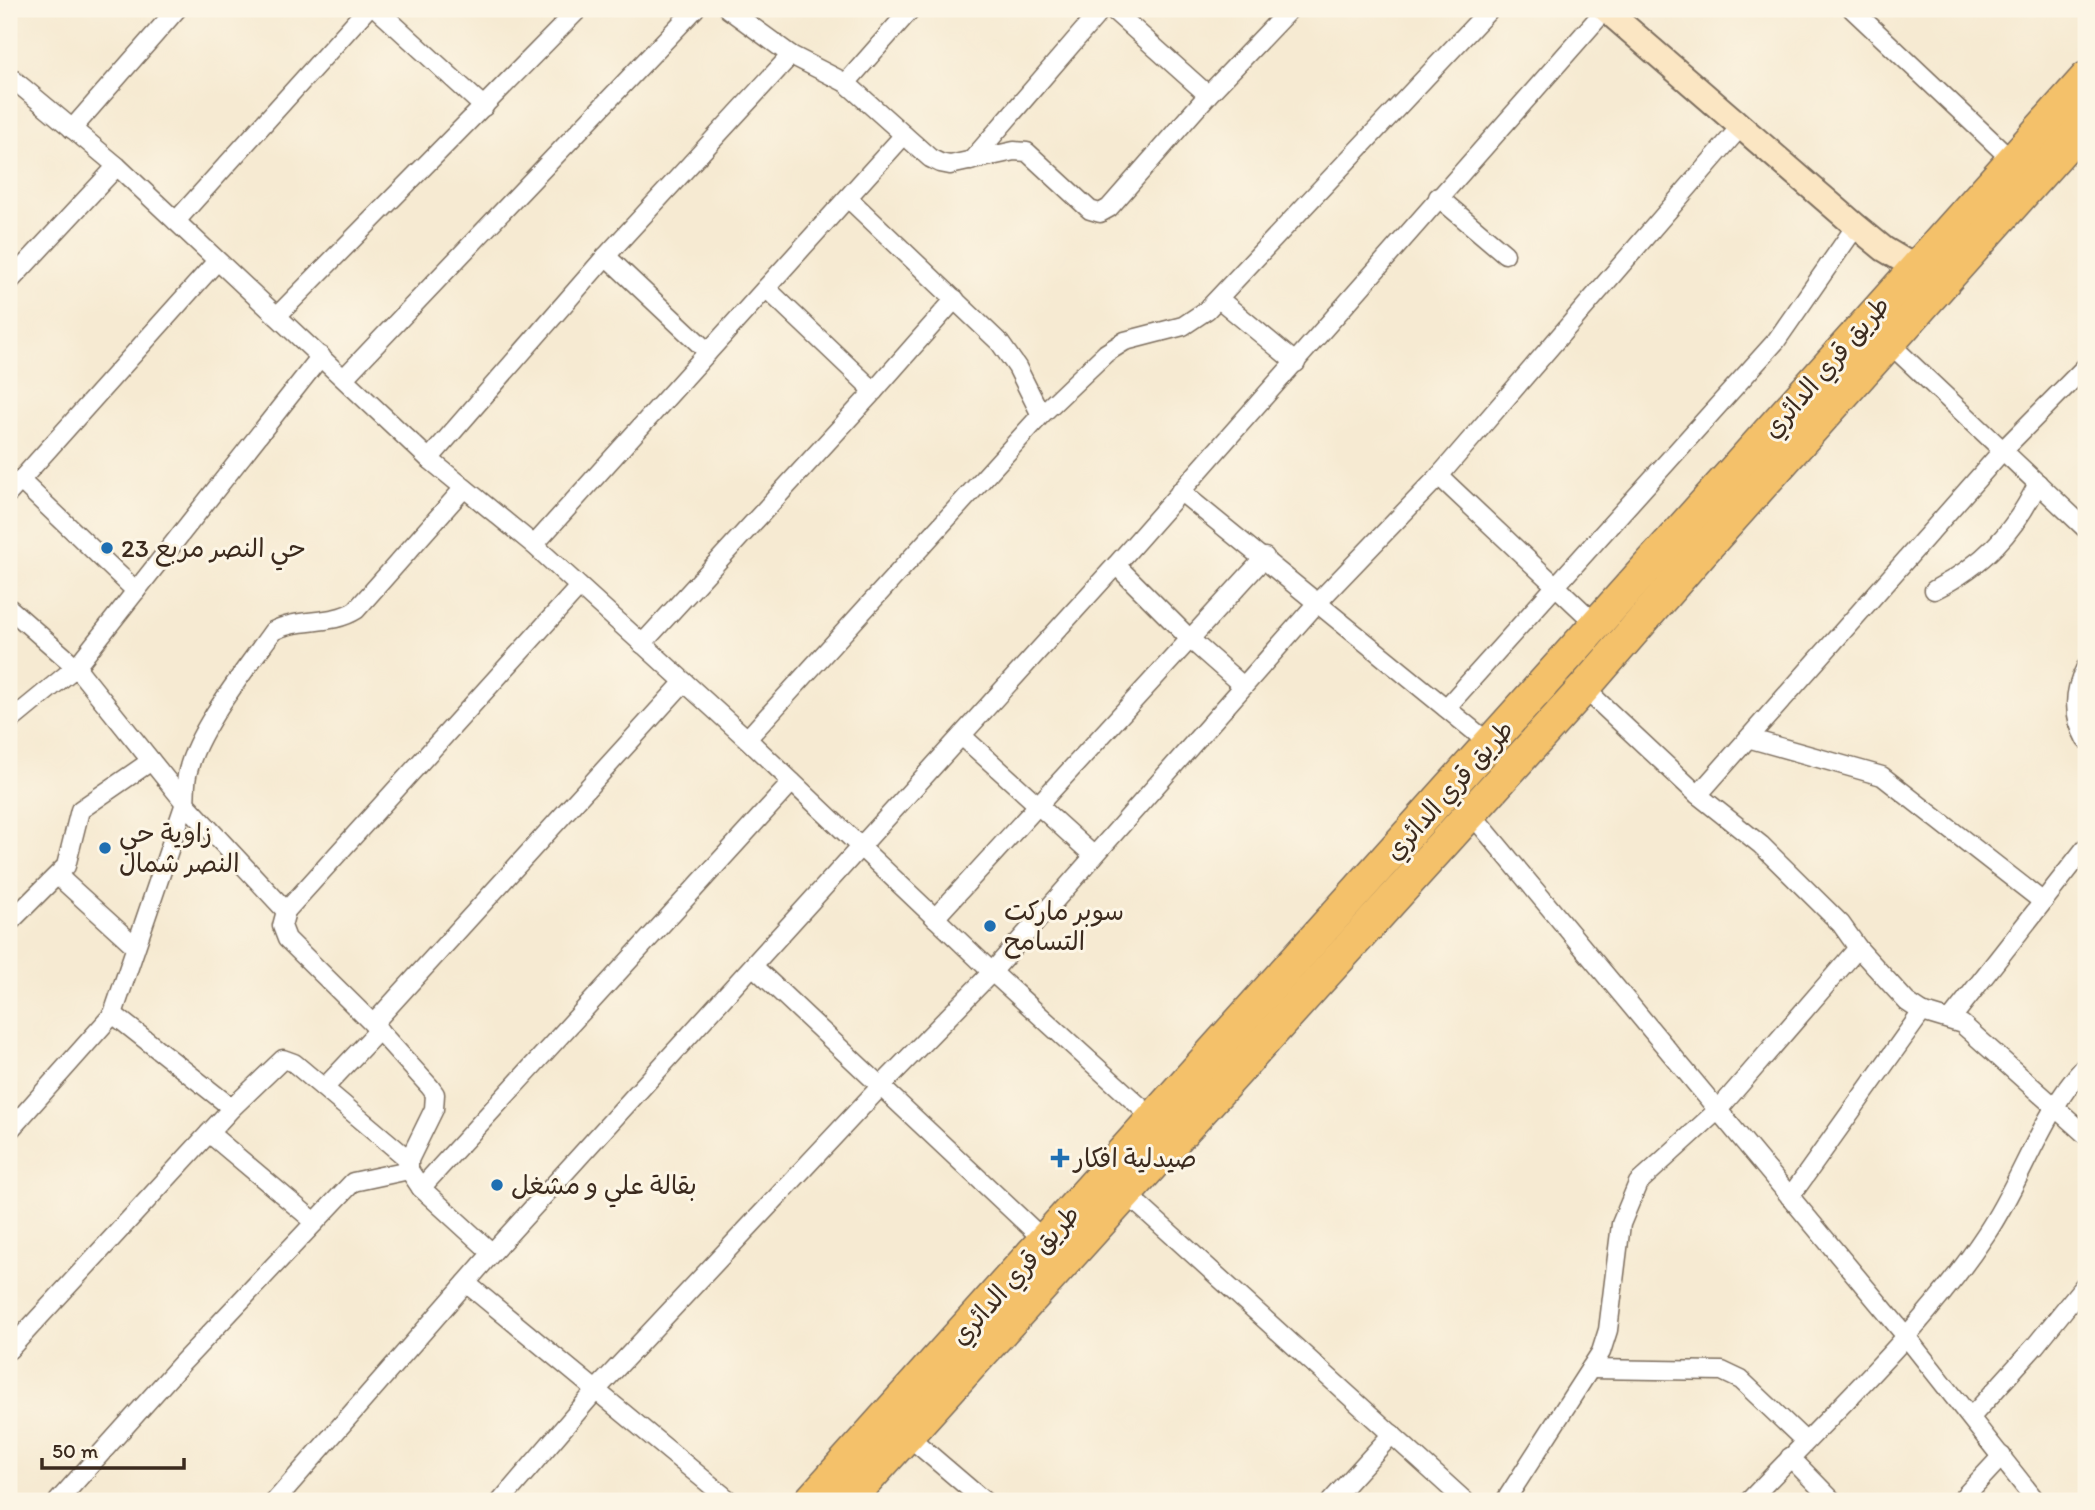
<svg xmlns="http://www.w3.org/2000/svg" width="2095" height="1510" font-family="Itim,'Playpen Sans Arabic',sans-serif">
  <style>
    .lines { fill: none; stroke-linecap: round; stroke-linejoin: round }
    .street-casing { stroke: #7c6d5d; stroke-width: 21 }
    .secondary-casing { stroke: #7c6d5d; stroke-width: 28 }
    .highway-casing { stroke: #7c6d5d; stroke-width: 35 }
    .street { stroke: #fff; stroke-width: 18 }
    .secondary { stroke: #fbe6c3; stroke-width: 24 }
    .highway { stroke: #f4c16a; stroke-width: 32 }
    .poi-dot { fill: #1f6fb2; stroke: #fcf5e5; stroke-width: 2.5 }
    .labels { text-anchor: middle; stroke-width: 6; stroke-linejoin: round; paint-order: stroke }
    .street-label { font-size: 26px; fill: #3b2a1e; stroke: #fcf5e5 }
    .poi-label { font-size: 26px; fill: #3b2a1e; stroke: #fcf5e5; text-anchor: start }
  </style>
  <rect width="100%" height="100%" fill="#fcf5e5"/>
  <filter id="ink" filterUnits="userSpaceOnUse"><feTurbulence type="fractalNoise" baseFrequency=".0143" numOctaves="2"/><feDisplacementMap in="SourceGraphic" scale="14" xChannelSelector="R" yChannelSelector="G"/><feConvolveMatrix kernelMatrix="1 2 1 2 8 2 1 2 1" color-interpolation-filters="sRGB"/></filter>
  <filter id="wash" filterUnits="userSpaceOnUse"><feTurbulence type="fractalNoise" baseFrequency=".00686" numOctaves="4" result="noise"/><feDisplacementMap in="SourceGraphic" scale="28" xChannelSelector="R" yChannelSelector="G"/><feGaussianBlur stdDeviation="1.57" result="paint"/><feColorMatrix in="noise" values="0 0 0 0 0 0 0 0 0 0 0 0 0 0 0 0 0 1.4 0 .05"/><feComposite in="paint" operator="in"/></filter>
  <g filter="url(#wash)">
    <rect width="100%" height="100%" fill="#f6ead2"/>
  </g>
  <g filter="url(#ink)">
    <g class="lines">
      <defs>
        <g id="street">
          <polyline points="377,9 484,107"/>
          <polyline points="728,9 791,55 846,83 930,158 940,163 950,165 1014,151 1027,152 1090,210 1100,213 1109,208 1208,95 1290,9"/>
          <polyline points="1112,9 1208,95"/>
          <polyline points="1852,9 2012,160"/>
          <polyline points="9,76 117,166 429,459 534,545 747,739 992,972 1157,1122"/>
          <polyline points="846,83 911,9"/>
          <polyline points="72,129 177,9"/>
          <polyline points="971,161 1102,9"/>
          <polyline points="1438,197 1505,254"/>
          <polyline points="848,198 1000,343 1017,367 1041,415"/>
          <polyline points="176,221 367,9"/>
          <polyline points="606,256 708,352"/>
          <polyline points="9,282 117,166"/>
          <polyline points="766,288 874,391"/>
          <polyline points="1219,299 1296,363"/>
          <polyline points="277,316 579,9"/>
          <polyline points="1889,343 2086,529"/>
          <polyline points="344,378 695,9"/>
          <polyline points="429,459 606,256 791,55"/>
          <polyline points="1439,476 1597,625"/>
          <polyline points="20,480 136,591"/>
          <polyline points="1180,491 1490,744"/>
          <polyline points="9,493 217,261"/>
          <polyline points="534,545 904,135"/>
          <polyline points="1116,565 1192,641 1243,686"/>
          <path d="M1934,590C1983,565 2014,533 2038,483"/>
          <polyline points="9,608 76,667 185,803 286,911 282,926 287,939 373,1024 430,1087 435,1094 434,1109 409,1160 409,1170 421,1188 492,1253"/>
          <polyline points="642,644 874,391 955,299"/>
          <path d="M2086,667C2073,692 2072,715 2086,740"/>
          <polyline points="1584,688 1698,795 1761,845 1841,924 1858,948 1907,1002 1922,1012 1962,1024 2086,1135"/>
          <polyline points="1446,708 1776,341 1856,226"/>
          <polyline points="9,722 76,667 321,356"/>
          <polyline points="962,736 1094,856"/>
          <polyline points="747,739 1041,415 1106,353 1125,341 1183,326 1207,310 1490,9"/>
          <polyline points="1751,739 1882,776 2042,901"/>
          <polyline points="1698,795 2003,450 2086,366"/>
          <polyline points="1470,812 1905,1335 2036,1501"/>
          <polyline points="58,876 135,946"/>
          <polyline points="286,911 579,587"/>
          <polyline points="935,918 1265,557"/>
          <polyline points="9,923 66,866 80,810 151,761"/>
          <polyline points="753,966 1046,1242"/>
          <polyline points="113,1014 232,1108"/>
          <polyline points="1951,1019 2086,847"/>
          <polyline points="373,1024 684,682"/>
          <polyline points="324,1088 379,1030"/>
          <path d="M9,1131L113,1014L185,803C186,793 185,781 188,771C198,728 247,668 273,631C299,617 331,626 356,610L464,488"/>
          <polyline points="209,1133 315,1222"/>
          <polyline points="421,1188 792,782"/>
          <polyline points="1127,1194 1465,1501"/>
          <polyline points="1790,1197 1922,1012"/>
          <polyline points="466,1283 730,1501"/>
          <polyline points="9,1350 232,1108 283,1059 294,1063 409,1160"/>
          <polyline points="1590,1369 1722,1371 1741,1380 1805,1441"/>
          <polyline points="1971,1417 2035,1346 2086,1283"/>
          <polyline points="908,1436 984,1501"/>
          <polyline points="1790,1457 1833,1501"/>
          <polyline points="58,1501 183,1362 353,1182 409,1170"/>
          <polyline points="275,1501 492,1253 1116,565 1606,9"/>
          <polyline points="501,1501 597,1389 882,1085 992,972 1317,603 1439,476 1742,125"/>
          <polyline points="1331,1501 1392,1434"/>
          <polyline points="1505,1501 1601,1352 1608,1330 1621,1224 1638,1183 1718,1110 1858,948"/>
          <path d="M1749,1501C1828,1417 1922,1331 1986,1234C2023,1179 2040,1115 2086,1065"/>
          <polyline points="1960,1501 2002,1456"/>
        </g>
        <polyline id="secondary" points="1605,9 1856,226 1884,249 1931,277"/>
        <g id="highway">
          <polyline points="810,1501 2086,78"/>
          <polyline points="848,1501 1584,688 1701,553 2086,123"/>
        </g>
      </defs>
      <use href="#street" class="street-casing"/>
      <use href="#secondary" class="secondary-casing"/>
      <use href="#highway" class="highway-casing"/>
      <use href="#street" class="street"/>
      <use href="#secondary" class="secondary"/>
      <use href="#highway" class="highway"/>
    </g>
  </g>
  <g class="poi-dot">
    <circle cx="107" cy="548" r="7"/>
    <circle cx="105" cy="848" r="7"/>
    <circle cx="990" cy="926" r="7"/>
    <path d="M1056.5 1147.5h7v7h7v7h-7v7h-7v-7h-7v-7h7z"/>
    <circle cx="497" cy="1185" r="7"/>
  </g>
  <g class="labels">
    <g class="street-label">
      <text transform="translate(1826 367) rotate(-49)" y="9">طريق قري الدائري</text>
      <text transform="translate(1449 790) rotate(-48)" y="9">طريق قري الدائري</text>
      <text transform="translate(1015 1275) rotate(-48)" y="9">طريق قري الدائري</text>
    </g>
    <g class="poi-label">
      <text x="121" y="557">حي النصر مربع 23</text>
      <text x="119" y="842">زاوية حي<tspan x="119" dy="30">النصر شمال</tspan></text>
      <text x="1004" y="920">سوبر ماركت<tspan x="1004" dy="30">التسامح</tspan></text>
      <text x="1074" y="1167">صيدلية افكار</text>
      <text x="511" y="1194">بقالة علي و مشغل</text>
    </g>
  </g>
  <rect width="2095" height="1510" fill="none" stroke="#fcf5e5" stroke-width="35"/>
  <path d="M42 1458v10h142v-10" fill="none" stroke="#3b2a1e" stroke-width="3.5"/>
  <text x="52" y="1458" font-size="21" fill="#3b2a1e" stroke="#fcf5e5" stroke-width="5" paint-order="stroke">50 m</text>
</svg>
